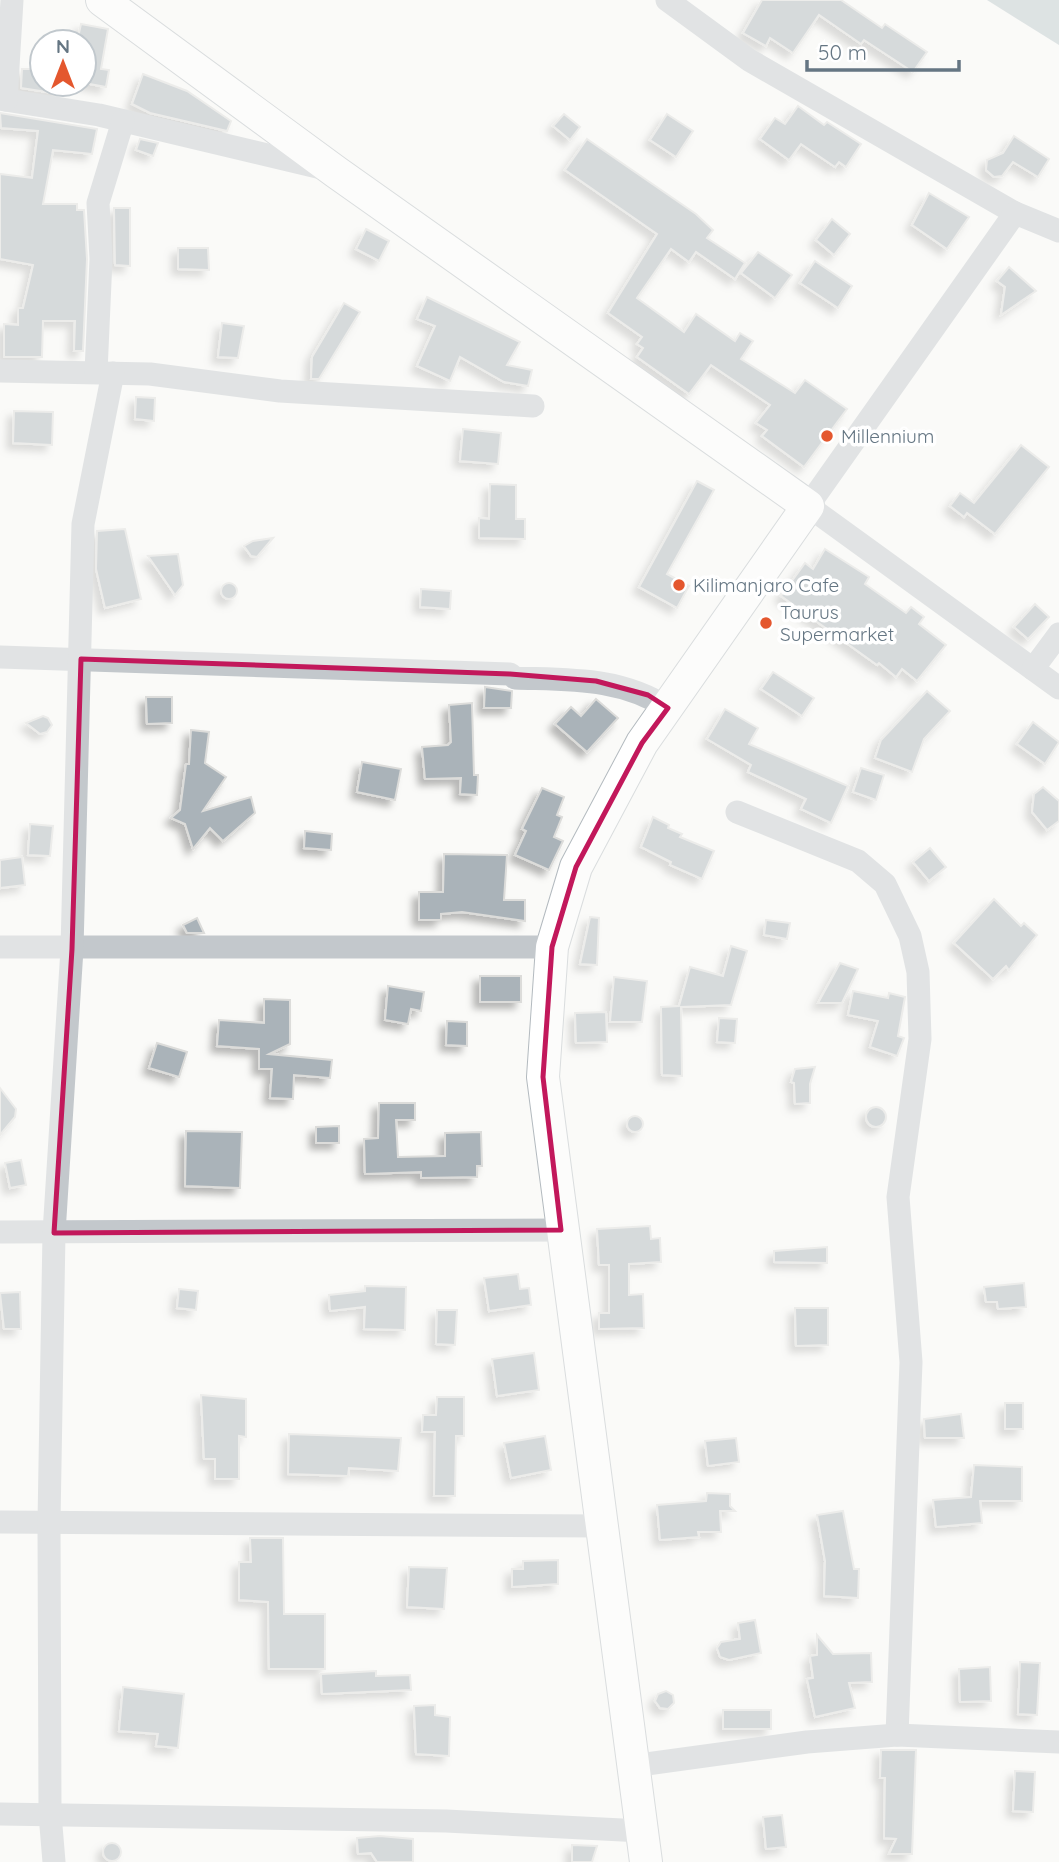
<svg xmlns="http://www.w3.org/2000/svg" width="1059" height="1862" font-family="Quicksand,sans-serif">
  <style>
    .water { fill: #bbc7cb }
    .building { fill: #aab3b9; stroke: #dcdcda; stroke-width: 2; filter: url(#shadow) }
    .lines { fill: none; stroke-linecap: round; stroke-linejoin: round }
    .secondary-casing { stroke: #b3babf; stroke-width: 34 }
    .street { stroke: #c3c8cc; stroke-width: 23 }
    .secondary { stroke: #fff; stroke-width: 32 }
    .marked { fill: none; stroke: #c2185b; stroke-width: 5; stroke-linejoin: round }
    .poi-dot { fill: #e4572e; stroke: #fff; stroke-width: 2.5 }
    .labels { text-anchor: middle; stroke-width: 7; stroke-linejoin: round; paint-order: stroke }
    .poi-label { font-size: 19px; fill: #657683; stroke: #fff; text-anchor: start }
  </style>
  <defs>
    <filter id="shadow"><feDropShadow dx="-6" dy="6" stdDeviation="3.5" flood-color="#0004"/></filter>
  </defs>
  <rect width="100%" height="100%" fill="#fafaf8"/>
  <polygon class="water" points="987,0 1059,0 1059,45"/>
  <g class="building">
    <polygon points="762,0 841,0 882,28 885,24 927,52 913,72 864,40 861,44 819,15 793,53 770,38 766,46 743,33"/>
    <polygon points="81,24 108,29 101,69 109,70 106,87 84,83 84,42 77,42"/>
    <polygon points="22,69 34,69 34,72 39,73 39,84 61,84 60,94 21,88"/>
    <polygon points="143,74 187,91 231,121 227,131 150,113 132,104"/>
    <polygon points="798,106 824,125 827,122 861,144 846,167 839,162 835,167 801,144 789,160 760,139 775,118 785,124"/>
    <polygon points="0,113 97,129 92,154 53,150 43,204 77,204 77,210 84,210 87,259 83,351 74,351 75,321 43,321 42,357 4,357 4,324 18,325 18,308 23,308 33,265 0,259 0,174 32,178 38,131 1,128"/>
    <polygon points="564,114 580,127 570,140 553,126"/>
    <polygon points="667,114 693,131 676,157 650,140"/>
    <polygon points="1014,136 1049,159 1038,177 1013,162 1002,176 994,177 986,170 987,160 1003,153"/>
    <polygon points="140,139 158,143 153,156 136,150"/>
    <polygon points="587,139 696,214 713,230 707,238 745,263 735,279 696,252 689,262 671,249 637,298 684,332 696,314 735,341 740,333 753,341 741,359 795,393 805,380 847,409 804,467 762,436 767,430 756,423 770,405 711,365 689,394 637,357 643,348 637,344 642,337 608,313 657,234 565,170"/>
    <polygon points="929,193 969,217 947,249 912,225"/>
    <polygon points="114,208 130,208 130,266 115,265"/>
    <polygon points="832,219 850,234 834,255 816,240"/>
    <polygon points="366,229 389,241 379,261 356,249"/>
    <polygon points="178,248 208,248 209,270 178,269"/>
    <polygon points="758,252 792,275 775,298 741,273"/>
    <polygon points="815,261 852,286 838,308 800,283"/>
    <polygon points="1009,267 1036,291 1001,315 1005,287 997,281"/>
    <polygon points="427,297 520,342 507,365 532,370 528,386 504,382 460,357 450,381 417,366 435,326 417,319"/>
    <polygon points="344,303 360,312 319,379 311,379 312,357"/>
    <polygon points="222,323 244,326 238,358 218,357"/>
    <polygon points="136,397 155,398 154,421 135,419"/>
    <polygon points="14,411 53,412 52,445 13,443"/>
    <polygon points="463,429 501,433 498,464 460,461"/>
    <polygon points="1021,445 1049,467 995,534 967,513 964,517 950,506 960,493 974,503"/>
    <polygon points="697,481 714,490 667,574 689,586 677,608 639,587"/>
    <polygon points="490,484 516,485 516,519 525,519 525,539 479,538 479,518 489,519"/>
    <polygon points="125,529 141,599 105,608 96,569 97,531"/>
    <polygon points="273,538 257,557 251,556 244,546 253,541"/>
    <polygon points="825,549 869,577 865,584 906,613 911,607 924,617 919,624 946,645 917,681 902,669 896,677 879,663 877,665 781,596 805,563 813,569"/>
    <polygon points="178,554 183,585 175,595 148,556"/>
    <circle cx="229" cy="591" r="8"/>
    <polygon points="421,589 451,591 450,609 420,607"/>
    <polygon points="1035,604 1049,617 1028,639 1014,627"/>
    <polygon points="773,672 814,698 802,716 761,689"/>
    <polygon points="485,687 512,691 511,708 484,708"/>
    <polygon points="927,691 950,711 924,739 912,772 875,758 881,740"/>
    <polygon points="146,697 172,697 172,723 147,724"/>
    <polygon points="596,699 618,718 587,752 555,724 571,707 581,716"/>
    <polygon points="472,703 474,775 478,775 477,795 460,794 461,778 425,779 422,747 448,745 451,742 449,705"/>
    <polygon points="725,709 758,728 749,744 848,786 831,823 801,809 806,799 748,772 751,765 707,739"/>
    <polygon points="43,716 48,718 52,725 47,732 40,734 26,723"/>
    <polygon points="1033,722 1059,742 1045,764 1017,744"/>
    <polygon points="191,730 209,732 205,763 226,777 203,811 251,797 255,813 223,841 210,828 193,849 185,824 171,818 180,810 186,764 189,764"/>
    <polygon points="362,762 401,769 395,800 357,792"/>
    <polygon points="861,768 884,775 876,800 853,792"/>
    <polygon points="1043,787 1059,801 1059,821 1047,830 1032,812 1034,794"/>
    <polygon points="542,788 564,797 557,815 562,817 554,837 563,841 549,870 515,855 526,831 522,829"/>
    <polygon points="653,817 669,825 668,828 682,834 680,837 714,851 702,879 670,865 671,862 641,847"/>
    <polygon points="30,824 53,826 50,856 28,855"/>
    <polygon points="305,831 332,834 331,850 304,848"/>
    <polygon points="930,848 946,867 929,881 913,862"/>
    <polygon points="444,854 507,855 504,900 525,900 525,921 462,912 441,914 441,920 419,920 419,892 443,892"/>
    <polygon points="22,857 25,885 0,888 0,860"/>
    <polygon points="994,899 1021,926 1024,923 1037,935 1009,970 1006,966 993,979 954,943"/>
    <polygon points="590,917 599,918 597,965 580,964"/>
    <polygon points="197,918 204,933 187,933 183,925"/>
    <polygon points="766,920 790,923 787,939 764,935"/>
    <polygon points="731,946 747,951 731,1005 681,1007 682,1076 662,1075 661,1007 679,1006 690,967 723,976"/>
    <polygon points="840,963 858,969 842,1003 818,1003"/>
    <rect x="480" y="976" width="41" height="26"/>
    <polygon points="614,977 647,981 642,1022 610,1022"/>
    <polygon points="388,986 424,992 421,1011 411,1009 408,1024 385,1020"/>
    <polygon points="853,991 888,998 889,993 905,997 898,1036 904,1038 897,1056 870,1047 878,1021 848,1015"/>
    <polygon points="264,999 290,1000 290,1044 269,1054 332,1060 330,1078 294,1075 293,1099 270,1098 272,1069 259,1069 259,1049 217,1046 219,1020 264,1023"/>
    <polygon points="606,1012 607,1042 576,1043 575,1013"/>
    <polygon points="719,1018 737,1019 735,1043 717,1042"/>
    <polygon points="447,1021 467,1022 467,1046 446,1045"/>
    <polygon points="157,1043 187,1052 179,1077 149,1068"/>
    <polygon points="815,1067 810,1084 810,1103 795,1104 794,1083 791,1082 795,1069"/>
    <polygon points="0,1088 16,1109 15,1117 0,1135"/>
    <polygon points="379,1103 415,1103 415,1120 396,1120 398,1157 445,1156 445,1133 481,1132 482,1166 477,1166 477,1177 421,1178 421,1172 365,1174 364,1139 378,1138"/>
    <circle cx="876" cy="1117" r="10"/>
    <circle cx="635" cy="1124" r="8"/>
    <polygon points="339,1126 339,1143 316,1143 316,1127"/>
    <polygon points="186,1131 242,1132 240,1188 185,1186"/>
    <polygon points="21,1160 26,1185 10,1188 5,1163"/>
    <polygon points="650,1226 651,1239 660,1238 661,1262 629,1264 629,1295 643,1294 644,1328 599,1329 599,1313 609,1313 609,1265 599,1265 597,1229"/>
    <polygon points="827,1247 827,1263 774,1262 774,1251"/>
    <polygon points="518,1274 520,1289 529,1288 531,1305 489,1311 484,1278"/>
    <polygon points="1024,1283 1026,1307 998,1309 997,1302 986,1302 984,1287"/>
    <polygon points="365,1286 406,1287 405,1330 364,1329 365,1307 330,1311 329,1295 365,1291"/>
    <polygon points="179,1289 198,1291 196,1310 177,1308"/>
    <polygon points="20,1292 21,1329 4,1329 0,1293"/>
    <polygon points="795,1308 828,1308 828,1345 796,1346"/>
    <polygon points="437,1310 457,1310 455,1345 436,1344"/>
    <polygon points="534,1353 539,1390 497,1396 492,1359"/>
    <polygon points="201,1395 246,1399 246,1437 239,1436 239,1479 215,1479 215,1459 204,1459"/>
    <polygon points="437,1397 464,1397 464,1436 456,1436 455,1496 434,1496 435,1432 422,1432 423,1415 436,1415"/>
    <rect x="1005" y="1403" width="18" height="26"/>
    <polygon points="961,1414 964,1438 925,1438 924,1419"/>
    <polygon points="289,1434 401,1438 398,1471 349,1468 348,1476 288,1474"/>
    <polygon points="545,1436 551,1470 511,1478 504,1443"/>
    <polygon points="736,1438 739,1462 708,1466 705,1441"/>
    <polygon points="974,1465 1022,1467 1022,1501 980,1501 982,1523 936,1527 933,1500 971,1497"/>
    <polygon points="707,1493 730,1494 730,1506 735,1511 720,1511 721,1532 698,1532 699,1537 660,1540 657,1505 706,1501"/>
    <polygon points="843,1511 854,1569 859,1569 858,1598 824,1596 825,1561 817,1515"/>
    <polygon points="250,1538 283,1538 284,1614 325,1614 325,1669 269,1669 268,1602 239,1600 239,1562 251,1562"/>
    <polygon points="558,1560 558,1584 512,1587 512,1569 523,1569 523,1561"/>
    <polygon points="409,1567 447,1568 444,1609 407,1607"/>
    <polygon points="755,1620 761,1653 729,1660 720,1657 717,1648 721,1642 740,1639 738,1623"/>
    <polygon points="817,1635 833,1654 871,1653 872,1682 849,1683 855,1708 815,1717 807,1679 813,1678 810,1656 817,1655"/>
    <polygon points="1020,1662 1040,1663 1037,1715 1018,1714"/>
    <polygon points="990,1667 991,1701 960,1702 959,1669"/>
    <polygon points="376,1671 376,1676 410,1675 411,1690 322,1694 321,1674"/>
    <polygon points="123,1687 184,1694 178,1748 156,1746 158,1734 119,1731"/>
    <polygon points="666,1691 673,1695 674,1703 668,1709 660,1708 655,1701 658,1694"/>
    <polygon points="435,1705 435,1715 450,1717 449,1756 416,1754 414,1706"/>
    <rect x="723" y="1710" width="48" height="19"/>
    <polygon points="881,1750 916,1750 912,1854 889,1854 896,1839 884,1838 885,1778 880,1778"/>
    <polygon points="1015,1771 1035,1772 1033,1812 1013,1811"/>
    <polygon points="782,1815 786,1847 766,1849 763,1817"/>
    <polygon points="380,1836 413,1839 413,1862 377,1862 371,1853 358,1854 357,1838"/>
    <circle cx="112" cy="1852" r="9"/>
    <polygon points="572,1845 597,1846 592,1862 572,1862"/>
  </g>
  <g class="lines">
    <defs>
      <polyline id="secondary" points="102,0 336,172 808,506 642,743 576,867 552,947 543,1077 646,1862"/>
    </defs>
    <use href="#secondary" class="secondary-casing"/>
    <g class="street">
      <polyline points="667,0 749,60 1015,213"/>
      <polyline points="0,99 99,115 326,169"/>
      <polyline points="6,100 12,0"/>
      <polyline points="1059,231 1015,213 808,506 1059,688"/>
      <polyline points="0,371 150,374 280,391 533,406"/>
      <polyline points="96,372 101,259 98,203 123,121"/>
      <path d="M0,657L510,674L515,678C570,680 620,677 668,708"/>
      <polyline points="1033,669 1059,634"/>
      <polyline points="737,812 858,861 885,884 910,936 918,972 920,1039 898,1197 911,1362 897,1735"/>
      <polyline points="0,947 552,947"/>
      <polyline points="0,1232 561,1230"/>
      <polyline points="0,1522 601,1526"/>
      <polyline points="632,1766 807,1742 897,1735 1059,1742"/>
      <polyline points="0,1814 446,1821 642,1831"/>
      <polyline points="54,1862 50,1814 49,1522 54,1233 72,949 83,524 113,373"/>
    </g>
    <use href="#secondary" class="secondary"/>
  </g>
  <path d="M0 0H1059V1862H0ZM81,659L510,674L596,681L648,695L668,708L642,743L576,867L552,947L543,1077L561,1230L54,1233L72,949Z" fill="#fafaf8" fill-opacity=".55" fill-rule="evenodd"/>
  <path class="marked" d="M81,659L510,674L596,681L648,695L668,708L642,743L576,867L552,947L543,1077L561,1230L54,1233L72,949Z"/>
  <g class="poi-dot">
    <circle cx="827" cy="436" r="7"/>
    <circle cx="679" cy="585" r="7"/>
    <circle cx="766" cy="623" r="7"/>
  </g>
  <g class="labels">
    <g class="poi-label">
      <text x="841" y="443">Millennium</text>
      <text x="693" y="592">Kilimanjaro Cafe</text>
      <text x="780" y="619">Taurus<tspan x="780" dy="22">Supermarket</tspan></text>
    </g>
  </g>
  <g transform="translate(63 63)"><circle r="33" fill="#ffffff" stroke="#c1c8cd" stroke-width="2"/>
  <path d="M0-5L12 26L0 18L-12 26Z" fill="#e4572e"/>
  <text y="-10" font-size="19" font-weight="bold" text-anchor="middle" fill="#657683">N</text>
  </g>
  <path d="M807 60v10h152v-10" fill="none" stroke="#657683" stroke-width="3.5"/>
  <text x="818" y="60" font-size="21" fill="#657683" stroke="#ffffff" stroke-width="5" paint-order="stroke">50 m</text>
</svg>
